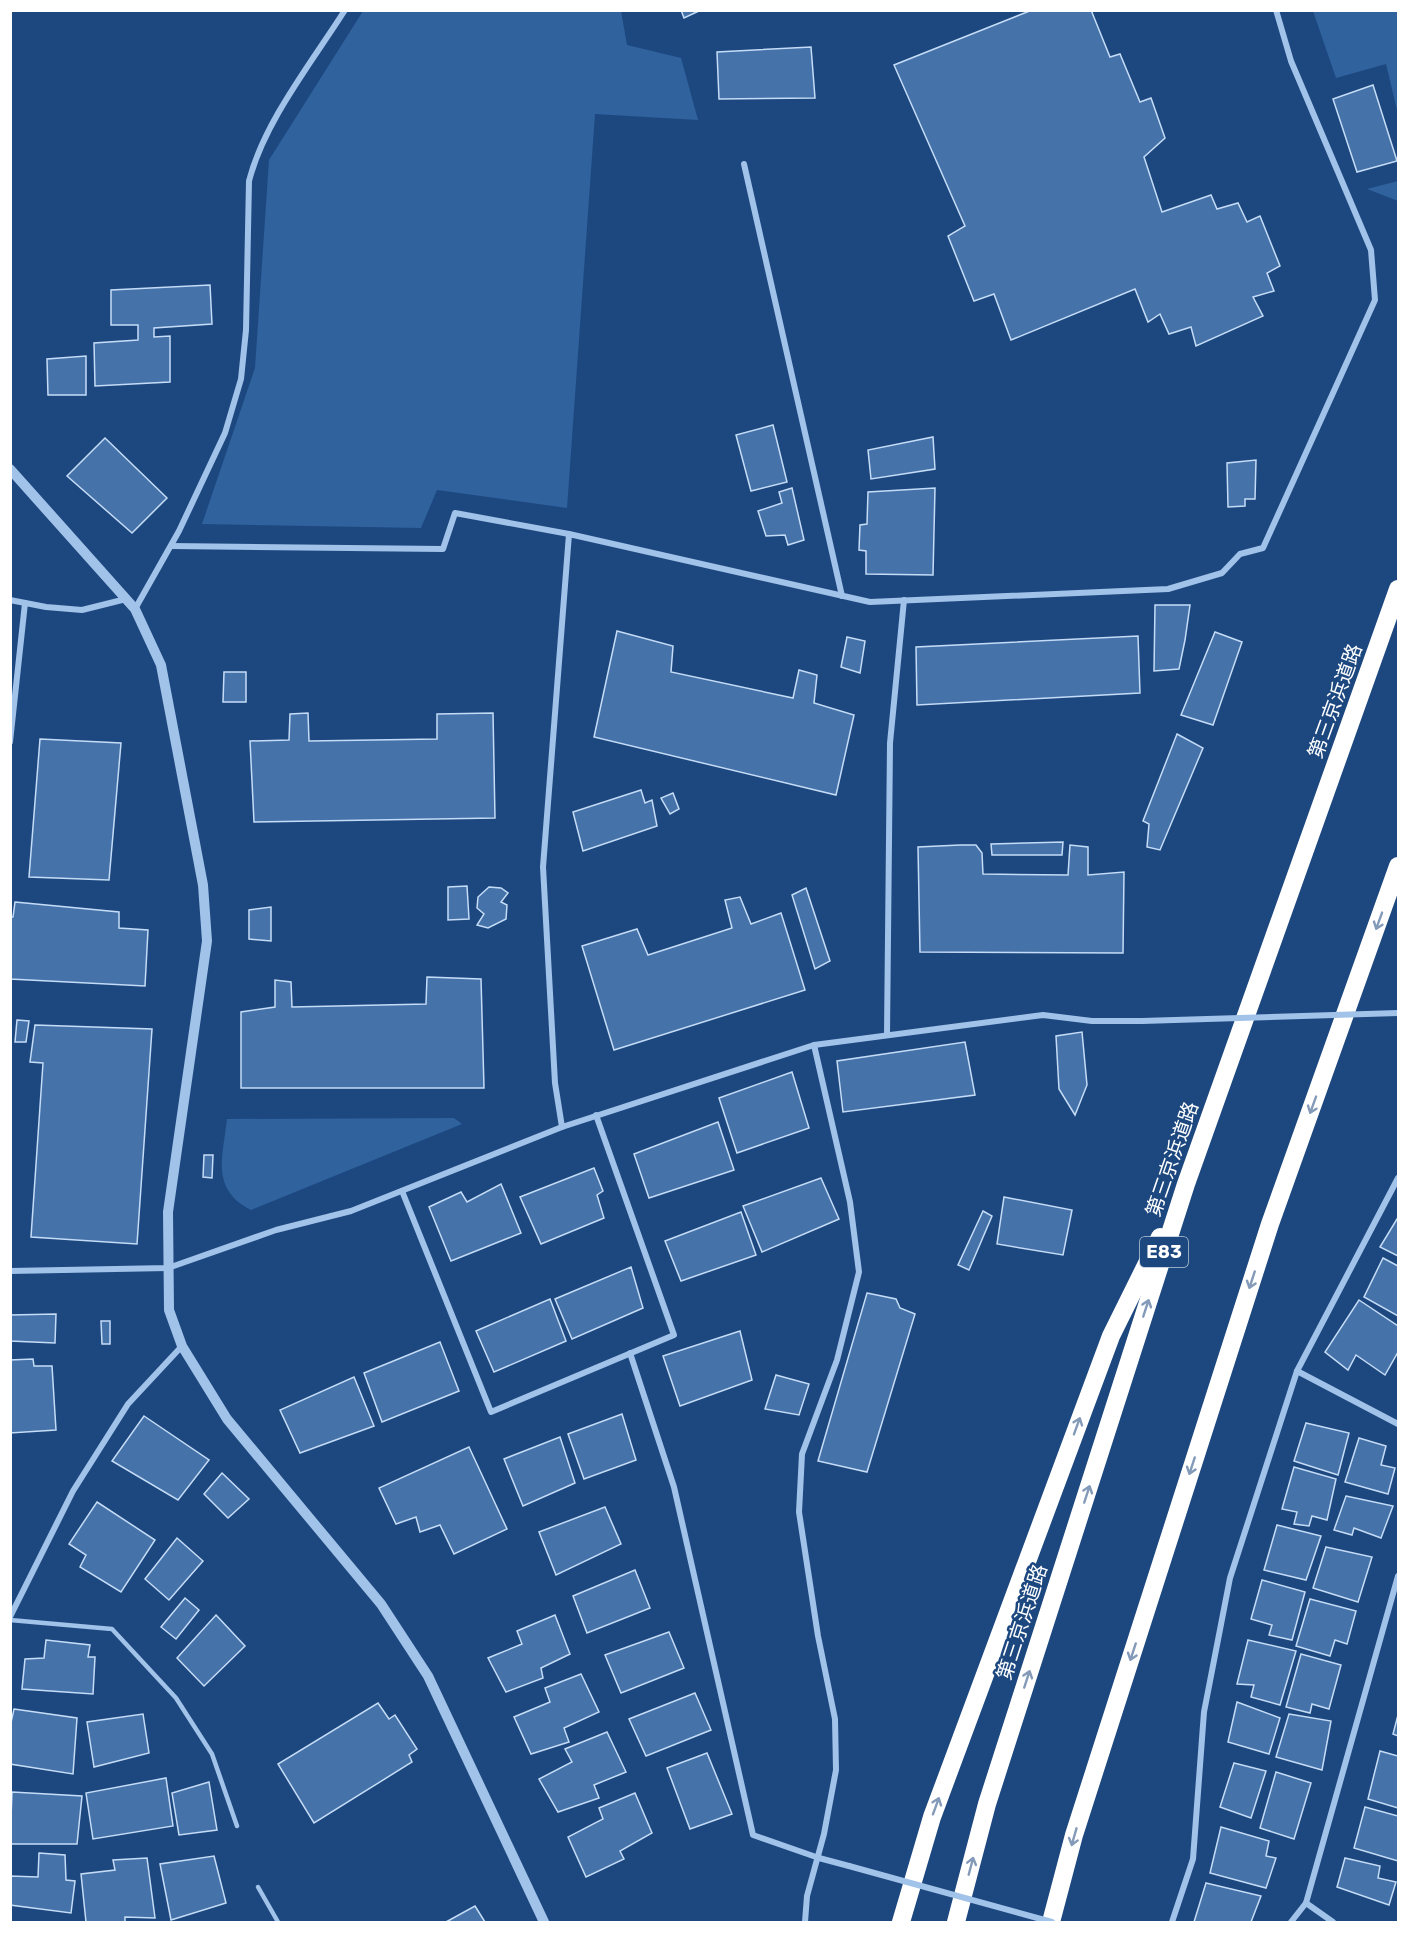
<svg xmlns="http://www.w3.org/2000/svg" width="1409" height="1933" font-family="Rubik,'Noto Sans JP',sans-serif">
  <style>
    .green { fill: #30629e }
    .building { fill: #4572a9; stroke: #c5dcf7; stroke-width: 1.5 }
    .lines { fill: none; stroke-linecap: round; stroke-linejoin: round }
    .service { stroke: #a1c2e9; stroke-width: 4.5 }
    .minor { stroke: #a1c2e9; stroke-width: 6 }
    .tertiary { stroke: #a1c2e9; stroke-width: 10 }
    .motorway { stroke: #fff; stroke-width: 18 }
    .minor-bridge { stroke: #a1c2e9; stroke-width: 6 }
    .oneway { stroke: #839ab9 }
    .labels { text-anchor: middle; stroke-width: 5; stroke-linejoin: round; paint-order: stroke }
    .shield { fill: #1d487f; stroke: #bbc8d9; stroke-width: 1.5 }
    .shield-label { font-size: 18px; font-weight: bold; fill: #fff }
    .street-label { font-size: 20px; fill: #fff; stroke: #1d487f }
  </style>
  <rect width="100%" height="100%" fill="#1d487f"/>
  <g class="green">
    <polygon points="363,11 621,11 627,45 681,58 698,120 595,114 567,508 437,490 421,528 202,524 255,368 269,160"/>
    <polygon points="1313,11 1398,11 1398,114 1386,64 1336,78"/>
    <polygon points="1398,181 1398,201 1367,189"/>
    <path d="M454,1118L462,1124L251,1210C210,1189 223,1157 227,1119Z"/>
  </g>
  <g class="building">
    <polygon points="681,10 701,10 684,18"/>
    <polygon points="1032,10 1091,10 1110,57 1120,54 1140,102 1151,98 1165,138 1144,157 1162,212 1211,195 1217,209 1238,203 1247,222 1260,216 1280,266 1267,273 1274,291 1253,297 1263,316 1196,346 1191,327 1169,334 1160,314 1148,322 1135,289 1011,340 994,294 974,301 948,236 965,226 894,65"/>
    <polygon points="811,47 815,98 719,99 717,52"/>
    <polygon points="1373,85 1397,161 1357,172 1333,99"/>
    <polygon points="210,285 212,324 154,328 154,337 170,336 170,382 95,386 94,343 138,340 138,325 111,325 111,290"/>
    <polygon points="86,356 86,395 48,395 47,359"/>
    <polygon points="773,425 787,482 751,491 736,435"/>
    <polygon points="933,437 935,469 871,479 868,450"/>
    <polygon points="105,438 167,498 132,533 67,476"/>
    <polygon points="1256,460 1255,499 1245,499 1245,506 1228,507 1227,463"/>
    <polygon points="792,488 804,540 788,545 785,535 766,536 758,511 782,503 779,492"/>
    <polygon points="935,488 933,575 866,574 866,551 859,550 860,525 867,524 868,492"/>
    <polygon points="1155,605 1190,605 1185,640 1179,669 1154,671"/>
    <polygon points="617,631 673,646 671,672 793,698 799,670 817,675 814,703 854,715 836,795 594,737"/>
    <polygon points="1215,632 1242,642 1213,725 1181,715"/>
    <polygon points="1138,636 1140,693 917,705 916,647"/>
    <polygon points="847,637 865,641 860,673 841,667"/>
    <polygon points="224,672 246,672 246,702 223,702"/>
    <polygon points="308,713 309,741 437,739 437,714 493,713 495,818 254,822 250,741 289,740 290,714"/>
    <polygon points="1177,734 1203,748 1160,850 1147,847 1149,824 1143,821"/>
    <polygon points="40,739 121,743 109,880 29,877"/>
    <polygon points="641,790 645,803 652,800 657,826 583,851 573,812"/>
    <polygon points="673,793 679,809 670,814 661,798"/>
    <polygon points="1063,842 1062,855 992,855 991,844"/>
    <polygon points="960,845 976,845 982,853 983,874 1068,875 1070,845 1088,847 1088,875 1124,872 1123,953 920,952 918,847"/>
    <polygon points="467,886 469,919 448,920 448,887"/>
    <polygon points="489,887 501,888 508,893 501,902 507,905 506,919 488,928 477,925 484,914 477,908 478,897"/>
    <polygon points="806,888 830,961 815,969 792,895"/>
    <polygon points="740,897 751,924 781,913 805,990 614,1050 582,946 637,929 648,955 732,928 725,900"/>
    <polygon points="15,902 119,912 119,928 148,930 145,986 10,979 10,918 13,917"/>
    <polygon points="271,907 271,941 249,939 249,910"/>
    <polygon points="427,977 481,979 484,1088 241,1088 241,1012 275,1007 275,980 291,982 292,1007 426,1004"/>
    <polygon points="17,1020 29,1021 26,1042 15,1042"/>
    <polygon points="35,1025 152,1029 137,1244 31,1237 43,1063 30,1062"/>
    <polygon points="1082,1032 1087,1085 1075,1115 1059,1089 1056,1036"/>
    <polygon points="965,1042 975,1095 843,1112 837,1061"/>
    <polygon points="792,1072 809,1128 737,1153 719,1098"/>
    <polygon points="718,1122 734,1170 649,1198 634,1154"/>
    <polygon points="204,1155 213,1155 212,1178 203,1177"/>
    <polygon points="594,1168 603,1191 597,1195 604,1218 541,1244 520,1197"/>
    <polygon points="821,1178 839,1219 762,1252 743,1206"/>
    <polygon points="501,1184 521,1233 451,1261 429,1207 461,1192 467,1202"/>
    <polygon points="1004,1197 1072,1210 1063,1255 997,1244"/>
    <polygon points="983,1211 992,1216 969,1270 958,1265"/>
    <polygon points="741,1212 756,1255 681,1281 665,1241"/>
    <polygon points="1397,1219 1398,1220 1398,1256 1380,1247"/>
    <polygon points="1383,1258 1398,1266 1398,1316 1364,1297"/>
    <polygon points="631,1267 643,1308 572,1339 555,1299"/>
    <polygon points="867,1293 896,1299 900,1308 915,1314 867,1472 818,1461"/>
    <polygon points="550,1299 566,1341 494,1372 476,1331"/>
    <polygon points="1359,1300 1398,1326 1398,1352 1385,1375 1356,1355 1348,1370 1325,1352"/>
    <polygon points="56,1314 55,1343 10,1341 10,1315"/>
    <polygon points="101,1321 110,1321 110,1344 102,1344"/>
    <polygon points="740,1331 752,1380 680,1406 663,1356"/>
    <polygon points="440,1342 459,1391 382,1422 364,1373"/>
    <polygon points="33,1359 34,1366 52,1366 56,1430 10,1433 10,1360"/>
    <polygon points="776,1375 809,1384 799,1415 765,1409"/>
    <polygon points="354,1377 374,1426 300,1453 280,1410"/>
    <polygon points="622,1414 636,1460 584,1479 568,1434"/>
    <polygon points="144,1416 209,1460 178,1500 112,1461"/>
    <polygon points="1306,1423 1349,1433 1338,1475 1294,1461"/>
    <polygon points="560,1437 575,1483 523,1506 504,1459"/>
    <polygon points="1359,1438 1386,1446 1381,1465 1395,1468 1388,1494 1345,1482"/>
    <polygon points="469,1447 507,1529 454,1554 440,1525 420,1532 416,1517 396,1524 379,1488"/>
    <polygon points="1294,1467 1336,1479 1327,1520 1312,1516 1309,1526 1294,1524 1297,1512 1282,1509"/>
    <polygon points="222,1473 249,1499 228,1518 204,1494"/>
    <polygon points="1346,1496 1393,1506 1381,1538 1354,1528 1352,1535 1334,1530"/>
    <polygon points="97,1502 155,1540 121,1592 80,1567 86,1555 69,1544"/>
    <polygon points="605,1507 621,1544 556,1575 539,1532"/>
    <polygon points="1277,1525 1321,1536 1306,1580 1264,1570"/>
    <polygon points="177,1538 203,1561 169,1600 145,1579"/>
    <polygon points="1326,1547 1372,1557 1358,1602 1313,1588"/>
    <polygon points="635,1570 650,1608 587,1633 573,1596"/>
    <polygon points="1262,1580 1305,1592 1292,1640 1269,1635 1272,1625 1251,1619"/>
    <polygon points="185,1598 199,1610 176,1639 161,1627"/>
    <polygon points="1310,1599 1356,1611 1347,1644 1335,1640 1330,1656 1296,1646"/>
    <polygon points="216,1615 245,1646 204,1686 177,1658"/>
    <polygon points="555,1615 570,1654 541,1668 543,1678 506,1692 488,1658 522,1644 517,1631"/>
    <polygon points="669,1632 684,1668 621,1693 605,1655"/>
    <polygon points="46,1640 90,1645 88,1657 95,1657 93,1694 22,1689 25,1659 44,1658"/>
    <polygon points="1248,1640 1296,1651 1280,1705 1251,1697 1254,1685 1237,1684"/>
    <polygon points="1301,1654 1341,1665 1329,1709 1312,1704 1310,1713 1286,1707"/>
    <polygon points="581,1674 599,1712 564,1728 569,1742 531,1754 514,1717 550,1702 545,1688"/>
    <polygon points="695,1693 711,1730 646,1756 629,1719"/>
    <polygon points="1237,1702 1280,1718 1269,1754 1228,1742"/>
    <polygon points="378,1703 389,1719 395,1715 417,1749 409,1755 412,1762 314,1823 278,1764"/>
    <polygon points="14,1709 77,1718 73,1774 10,1764 10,1727"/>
    <polygon points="143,1714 149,1753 94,1767 87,1722"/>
    <polygon points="1289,1714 1331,1721 1322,1770 1276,1757"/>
    <polygon points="1398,1715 1398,1736 1393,1734"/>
    <polygon points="607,1732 626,1772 594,1785 599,1798 558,1812 539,1779 572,1762 565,1749"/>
    <polygon points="1380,1751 1398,1756 1398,1808 1368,1799"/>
    <polygon points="707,1753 732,1814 690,1829 667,1768"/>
    <polygon points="1234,1763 1266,1771 1251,1818 1220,1807"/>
    <polygon points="1276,1772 1311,1783 1294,1839 1260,1828"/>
    <polygon points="166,1778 173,1826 93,1839 86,1793"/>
    <polygon points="209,1782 217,1830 179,1835 172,1793"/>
    <polygon points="12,1792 82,1796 77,1844 10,1844"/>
    <polygon points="635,1793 652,1833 620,1851 624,1859 586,1877 568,1837 603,1819 599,1808"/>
    <polygon points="1365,1807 1398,1816 1398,1861 1354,1848"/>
    <polygon points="1221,1827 1269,1841 1266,1856 1276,1858 1266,1888 1210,1873"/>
    <polygon points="39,1853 65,1855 66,1880 75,1881 71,1913 10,1905 10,1876 38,1877"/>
    <polygon points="214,1856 226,1903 171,1920 160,1864"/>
    <polygon points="147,1858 155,1918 125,1917 125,1922 86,1922 81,1874 115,1870 113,1860"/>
    <polygon points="1345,1858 1380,1866 1378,1878 1396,1882 1389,1905 1337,1887"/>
    <polygon points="1206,1883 1261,1896 1251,1922 1194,1922"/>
    <polygon points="475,1906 485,1922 446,1922"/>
  </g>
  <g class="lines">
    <g class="service">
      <polyline points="10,1620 112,1629 176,1698 212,1754 237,1826"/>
      <polyline points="258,1887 278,1922"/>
    </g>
    <g class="minor">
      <polyline points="744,164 842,596"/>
      <polyline points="171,546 443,549 455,513 569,534"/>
      <polyline points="10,600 46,607 82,610 126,599"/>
      <path d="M135,609L179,531L225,433L241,379L246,330L249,181C264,122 312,62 345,10"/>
      <polyline points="10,742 25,603"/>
      <polyline points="887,1035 890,743 904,600"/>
      <polyline points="562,1127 555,1083 543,867 569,534 870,602 1168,589 1222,573 1240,554 1263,548 1375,300 1371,250 1291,61 1276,10"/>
      <polyline points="402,1191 491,1412 674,1335 596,1115"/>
      <polyline points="10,1271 168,1268 276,1230 351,1211 562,1127 814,1045 1043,1015 1092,1021 1142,1021"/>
      <polyline points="630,1353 674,1487 753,1835 819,1858 849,1866"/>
      <polyline points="1297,1371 1398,1424"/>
      <polyline points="10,1617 73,1491 128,1404 182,1346"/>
      <polyline points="1306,1903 1333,1922"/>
      <polyline points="805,1922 807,1896 824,1834 836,1770 835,1719 818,1636 799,1512 802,1454 837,1360 859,1272 850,1202 814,1045"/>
      <polyline points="1172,1922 1193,1859 1204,1712 1230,1578 1297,1371 1398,1178"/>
      <polyline points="1291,1922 1306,1903 1398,1576"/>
    </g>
    <polyline class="tertiary" points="10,469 135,609 161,665 203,885 207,941 168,1212 169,1310 182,1346 227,1419 381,1604 428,1676 544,1922"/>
    <g class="motorway">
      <polyline points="901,1922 932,1817 1111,1336 1160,1237"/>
      <polyline points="956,1922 987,1804 1186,1184 1398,589"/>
      <polyline points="1051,1922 1074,1835 1270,1224 1398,866"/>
    </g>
    <g class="minor-bridge">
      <polyline points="1142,1021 1398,1013"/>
      <polyline points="849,1866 1052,1922"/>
    </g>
  </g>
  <defs><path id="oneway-shaft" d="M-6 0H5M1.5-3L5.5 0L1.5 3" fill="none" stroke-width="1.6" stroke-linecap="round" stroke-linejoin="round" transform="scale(1.5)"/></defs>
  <g class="oneway">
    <use href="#oneway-shaft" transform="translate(1379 921) rotate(110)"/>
    <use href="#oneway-shaft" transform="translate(1313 1105) rotate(110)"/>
    <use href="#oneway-shaft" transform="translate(1252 1280) rotate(108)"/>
    <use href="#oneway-shaft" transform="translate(1146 1308) rotate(-72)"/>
    <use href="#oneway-shaft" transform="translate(1077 1426) rotate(-70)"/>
    <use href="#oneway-shaft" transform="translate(1192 1466) rotate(108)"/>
    <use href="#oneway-shaft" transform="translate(1087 1494) rotate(-72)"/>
    <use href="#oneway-shaft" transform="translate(1133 1652) rotate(108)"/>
    <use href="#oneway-shaft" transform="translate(1027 1679) rotate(-72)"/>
    <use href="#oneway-shaft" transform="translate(936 1806) rotate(-70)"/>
    <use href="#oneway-shaft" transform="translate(1074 1837) rotate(106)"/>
    <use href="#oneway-shaft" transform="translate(971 1866) rotate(-75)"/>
  </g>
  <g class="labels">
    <rect class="shield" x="1140" y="1237" width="48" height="30" rx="4.5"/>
    <g class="shield-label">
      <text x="1164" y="1258">E83</text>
    </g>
    <g class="street-label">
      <text transform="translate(1335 701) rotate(-70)" y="7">第三京浜道路</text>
      <text transform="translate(1172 1159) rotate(-71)" y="7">第三京浜道路</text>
      <text transform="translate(1022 1622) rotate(-72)" y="7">第三京浜道路</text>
    </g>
  </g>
  <rect width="1409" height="1933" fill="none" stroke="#ffffff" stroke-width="24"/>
</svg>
